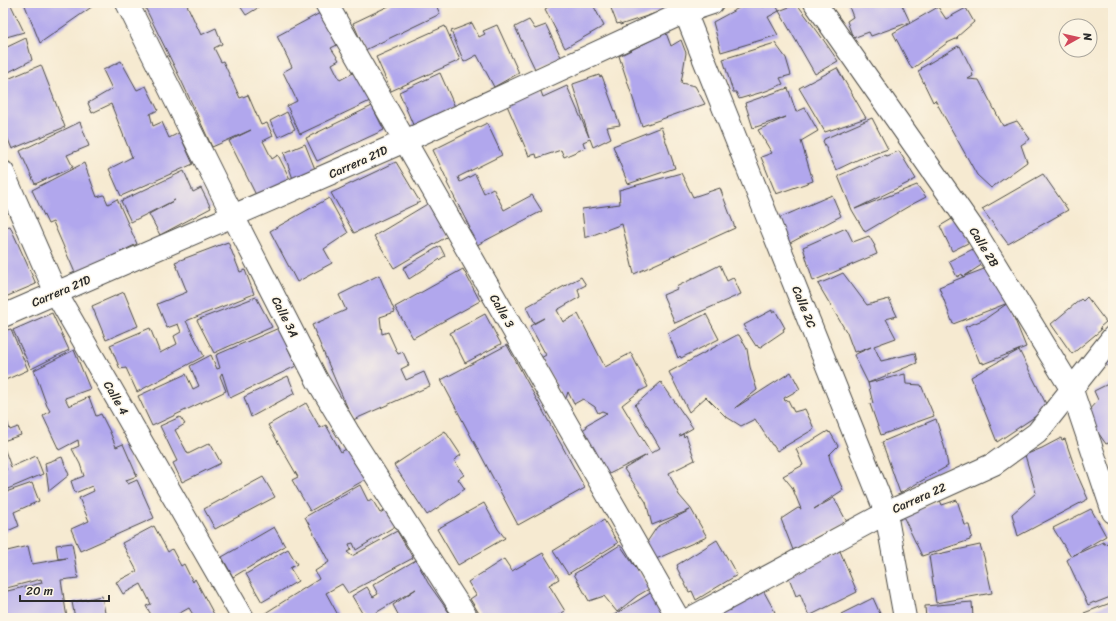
<svg xmlns="http://www.w3.org/2000/svg" width="1116" height="621" font-family="Sriracha,sans-serif">
  <style>
    .building { fill: #b1a7ed }
    .lines { fill: none; stroke-linecap: round; stroke-linejoin: round }
    .minor-casing { stroke: #494844; stroke-width: 24 }
    .minor { stroke: #fff; stroke-width: 22 }
    .labels { text-anchor: middle; stroke-width: 3; stroke-linejoin: round; paint-order: stroke }
    .street-label { font-size: 12px; fill: #2b2b2b; stroke: #fcf5e5 }
  </style>
  <rect width="100%" height="100%" fill="#fcf5e5"/>
  <filter id="ink" filterUnits="userSpaceOnUse"><feTurbulence type="fractalNoise" baseFrequency=".025" numOctaves="2"/><feDisplacementMap in="SourceGraphic" scale="8" xChannelSelector="R" yChannelSelector="G"/><feConvolveMatrix kernelMatrix="1 2 1 2 8 2 1 2 1" color-interpolation-filters="sRGB"/></filter>
  <filter id="wash" filterUnits="userSpaceOnUse"><feTurbulence type="fractalNoise" baseFrequency=".012" numOctaves="4" result="noise"/><feDisplacementMap in="SourceGraphic" scale="16" xChannelSelector="R" yChannelSelector="G"/><feGaussianBlur stdDeviation="0.9" result="paint"/><feColorMatrix in="noise" values="0 0 0 0 0 0 0 0 0 0 0 0 0 0 0 0 0 1.4 0 .05"/><feComposite in="paint" operator="in"/></filter>
  <g filter="url(#wash)">
    <rect width="100%" height="100%" fill="#f6ead1"/>
    <g id="blocks">
      <g class="building">
        <polygon points="7,3 10,3 24,32 3,38 3,5"/>
        <polygon points="24,3 92,3 93,6 40,43"/>
        <polygon points="143,3 190,3 187,5 201,35 216,28 222,44 214,48 221,62 223,61 240,98 248,95 261,125 267,123 273,136 263,141 272,159 278,155 291,181 257,197 229,141 251,130 212,147 182,82"/>
        <polygon points="238,3 266,3 246,15"/>
        <polygon points="395,3 435,3 440,14 365,50 353,23"/>
        <polygon points="555,3 592,3 604,26 565,48 545,9"/>
        <polygon points="609,3 666,3 668,9 620,25 620,23 617,24"/>
        <polygon points="748,3 759,3 763,7 775,3 779,11 797,4 818,32 838,61 815,74 779,11 768,17 778,35 721,52 713,22"/>
        <polygon points="852,3 901,3 910,22 871,36 869,32 853,38 847,21 853,17 848,4"/>
        <polygon points="938,7 946,19 966,8 974,22 957,37 958,38 947,43 912,69 893,33"/>
        <polygon points="322,12 339,44 331,48 339,60 332,64 340,80 355,72 370,101 300,134 287,106 297,101 283,72 292,67 277,36"/>
        <polygon points="529,20 535,29 546,25 561,57 535,69 515,27"/>
        <polygon points="472,23 479,37 485,34 483,31 497,25 519,73 494,87 477,55 464,62 451,31"/>
        <polygon points="445,26 460,60 391,91 376,57"/>
        <polygon points="666,33 671,46 681,40 686,53 681,83 695,86 705,104 642,126 619,56"/>
        <polygon points="26,38 32,60 3,75 3,49"/>
        <polygon points="775,43 786,58 791,75 780,78 783,84 766,91 739,99 736,92 733,92 723,59"/>
        <polygon points="958,46 958,47 960,46 973,72 972,73 973,76 968,79 979,80 1003,126 1017,121 1030,139 1021,145 1027,162 991,188 977,175 935,100 933,102 918,71 922,69 921,68"/>
        <polygon points="121,61 137,90 146,86 158,110 150,114 153,126 162,122 169,138 179,133 193,164 121,196 109,169 132,157 111,104 92,113 88,103 112,89 103,70"/>
        <polygon points="41,65 65,127 12,149 3,127 3,81"/>
        <polygon points="837,68 866,118 825,132 799,88"/>
        <polygon points="440,73 455,107 414,127 399,92"/>
        <polygon points="599,75 600,77 602,76 620,125 607,127 611,138 593,147 590,139 583,142 585,148 564,157 561,150 537,158 536,154 529,156 506,103 540,89 543,97 567,86 589,137 573,86 573,84"/>
        <polygon points="788,88 796,112 805,108 818,131 801,141 813,181 776,194 761,157 772,153 758,130 786,117 753,128 745,103"/>
        <polygon points="372,106 384,130 317,161 306,138"/>
        <polygon points="287,112 295,129 278,137 270,121"/>
        <polygon points="872,118 888,149 859,159 836,170 823,141 824,140 824,139"/>
        <polygon points="80,122 89,146 67,155 73,167 35,184 20,151"/>
        <polygon points="487,123 502,155 458,177 460,182 475,174 484,193 493,188 504,210 532,195 542,211 477,245 467,229 470,228 447,183 448,182 433,150"/>
        <polygon points="661,127 675,168 628,184 613,146"/>
        <polygon points="305,144 317,174 294,182 284,153"/>
        <polygon points="899,151 916,179 855,209 917,185 926,197 909,206 865,232 852,210 838,176 885,155 886,156"/>
        <polygon points="396,162 420,202 354,233 331,193"/>
        <polygon points="84,163 97,197 104,195 108,204 117,199 137,244 108,258 110,261 76,275 53,222 48,224 32,190"/>
        <polygon points="184,171 193,192 201,188 211,208 160,235 149,214 175,200 131,222 121,201"/>
        <polygon points="681,173 693,197 720,188 735,228 634,274 622,224 585,238 582,209 620,204 619,190"/>
        <polygon points="1043,174 1068,210 1008,244 982,209"/>
        <polygon points="832,195 841,216 790,243 779,218"/>
        <polygon points="329,198 348,233 324,249 332,263 297,282 270,231"/>
        <polygon points="429,203 448,236 394,268 374,236"/>
        <polygon points="957,216 970,242 952,251 940,226"/>
        <polygon points="3,220 6,227 10,226 36,284 3,298"/>
        <polygon points="846,228 853,242 869,236 875,246 874,246 877,254 813,281 803,247"/>
        <polygon points="228,242 240,272 245,270 254,294 186,321 204,356 137,392 126,368 120,369 110,345 150,328 160,353 177,344 174,336 181,332 178,324 167,328 157,304 187,292 175,262"/>
        <polygon points="440,246 445,256 409,279 403,268"/>
        <polygon points="975,248 983,264 963,277 992,266 1008,303 1026,347 983,364 983,362 980,363 965,327 985,319 1008,303 953,324 939,287 963,277 962,274 957,277 949,261"/>
        <polygon points="720,265 727,281 733,278 734,279 741,294 675,323 663,295 677,289 676,287"/>
        <polygon points="463,269 480,301 413,338 395,307"/>
        <polygon points="843,273 867,305 889,299 897,316 886,319 896,338 874,346 881,361 915,353 917,363 868,383 854,355 871,347 858,352 858,351 854,352 847,333 818,284 828,280"/>
        <polygon points="379,275 395,312 380,317 382,334 388,332 398,354 403,352 409,365 401,369 406,380 424,372 430,386 353,420 336,382 312,325 346,310 339,295"/>
        <polygon points="581,277 586,285 578,289 580,297 557,310 563,322 578,314 605,367 631,353 648,387 640,391 622,405 651,453 660,448 635,405 661,382 693,428 679,436 683,434 684,437 686,435 695,460 669,473 679,495 691,509 707,537 656,559 645,545 657,527 690,510 652,525 646,502 624,469 647,455 607,475 581,431 587,427 586,425 607,413 602,411 598,413 595,407 583,399 574,404 568,392 565,401 541,358 546,355 530,326 544,318 534,323 526,307"/>
        <polygon points="124,292 138,326 106,340 92,306"/>
        <polygon points="256,297 272,327 214,353 197,320"/>
        <polygon points="1087,297 1106,322 1100,327 1101,330 1072,354 1051,324 1081,299 1083,301"/>
        <polygon points="772,310 772,312 775,310 785,328 783,329 784,331 759,348 757,345 756,346 745,329 746,328 744,325"/>
        <polygon points="52,313 69,350 31,369 13,330"/>
        <polygon points="485,314 501,344 465,363 450,333"/>
        <polygon points="706,314 719,339 681,358 680,356 678,358 668,333"/>
        <polygon points="279,328 296,366 230,398 222,373 220,376 226,391 152,426 138,396 186,374 193,389 199,386 190,366 211,355 217,369 220,368 216,355"/>
        <polygon points="11,329 28,370 3,381 3,331"/>
        <polygon points="737,335 739,335 747,349 750,367 757,390 735,408 791,372 800,389 784,398 785,401 788,400 794,412 805,409 812,424 814,429 777,451 773,445 772,445 755,419 741,426 725,416 706,397 689,412 669,372"/>
        <polygon points="507,345 585,488 518,525 441,380"/>
        <polygon points="1113,347 1113,371 1101,360"/>
        <polygon points="74,350 90,389 65,398 69,406 89,397 96,416 101,414 110,432 116,447 123,444 137,476 126,480 128,484 137,480 154,518 80,551 71,529 89,521 79,498 94,491 92,486 75,493 71,481 84,476 80,464 72,449 79,446 78,440 59,450 43,416 50,411 47,406 34,370"/>
        <polygon points="1019,350 1048,408 997,442 971,377"/>
        <polygon points="905,374 906,384 921,385 934,416 881,435 870,404 873,403 868,383"/>
        <polygon points="288,376 295,393 251,417 244,397"/>
        <polygon points="1112,382 1113,384 1113,449 1108,443 1106,444 1085,414 1098,400 1094,391"/>
        <polygon points="306,403 320,428 326,425 341,452 346,449 355,464 359,462 368,478 310,511 292,480 298,477 268,425"/>
        <polygon points="180,417 185,424 175,430 188,454 210,443 221,463 182,482 173,463 177,461 160,426"/>
        <polygon points="936,419 945,449 948,466 900,493 882,442"/>
        <polygon points="7,421 10,430 18,427 21,435 3,441 3,422"/>
        <polygon points="445,431 461,455 454,460 464,475 458,479 465,489 427,515 394,465"/>
        <polygon points="828,431 829,433 830,432 838,446 829,455 830,460 843,490 814,509 834,498 847,522 793,550 781,519 798,508 801,509 792,487 783,476 803,465 796,449 815,439"/>
        <polygon points="1061,438 1062,440 1065,439 1077,474 1088,499 1018,536 1012,514 1036,493 1025,455 1042,448"/>
        <polygon points="3,445 11,467 36,456 43,474 3,491 3,471 7,469 3,470"/>
        <polygon points="62,457 69,475 49,491 45,463"/>
        <polygon points="263,477 275,497 215,529 204,509"/>
        <polygon points="32,483 39,501 14,512 19,526 3,533 3,493"/>
        <polygon points="360,485 368,501 372,499 380,513 388,508 397,525 356,550 353,543 349,544 351,550 347,552 352,556 397,531 413,558 348,593 342,584 326,593 338,615 334,618 260,618 259,617 319,579 315,571 329,562 305,517"/>
        <polygon points="940,500 942,505 957,500 965,525 969,525 972,537 970,538 970,540 922,556 903,516"/>
        <polygon points="484,503 498,529 505,538 458,565 437,529"/>
        <polygon points="1091,509 1106,536 1072,556 1103,542 1104,544 1108,543 1113,556 1113,596 1095,603 1094,602 1088,605 1067,560 1071,557 1053,528"/>
        <polygon points="604,520 618,543 568,574 553,551"/>
        <polygon points="154,526 168,552 172,549 181,566 184,564 193,582 195,579 216,618 195,618 189,608 171,618 153,618 146,606 151,604 141,584 123,594 116,582 137,571 122,543"/>
        <polygon points="274,527 285,546 233,577 222,557"/>
        <polygon points="717,540 737,575 696,600 692,591 689,592 677,568 678,567 677,565"/>
        <polygon points="72,543 78,578 61,580 67,618 3,618 3,592 42,583 41,579 3,589 3,552 28,546 32,564 38,563 67,558 58,559 56,545"/>
        <polygon points="620,545 649,587 649,589 637,596 617,612 604,596 589,601 574,574"/>
        <polygon points="980,545 984,557 992,593 936,603 929,556"/>
        <polygon points="288,549 297,564 290,568 298,581 262,602 246,574"/>
        <polygon points="840,551 857,592 809,616 800,594 796,596 788,575"/>
        <polygon points="543,553 559,579 549,585 565,611 554,618 482,618 470,599 476,595 468,582 504,559 512,571"/>
        <polygon points="416,560 428,583 453,618 400,618 393,605 416,589 367,618 365,618 352,596 367,587 373,597 378,594 373,585"/>
        <polygon points="657,589 672,618 609,618"/>
        <polygon points="763,590 775,612 767,618 703,618"/>
        <polygon points="102,596 105,613 82,618 75,618 72,602"/>
        <polygon points="873,598 882,618 842,618 841,614"/>
        <polygon points="972,602 973,618 926,618 925,607 925,606"/>
        <polygon points="1113,602 1113,618 1086,618 1084,613"/>
      </g>
    </g>
  </g>
  <g filter="url(#ink)">
    <use href="#blocks" fill-opacity="0" stroke="#494844" stroke-width="1"/>
    <g class="lines">
      <defs>
        <g id="minor">
          <polyline points="127,3 233,216 317,380 348,432 467,618"/>
          <polyline points="326,3 678,618"/>
          <polyline points="681,3 685,12 886,513 905,618"/>
          <polyline points="815,3 976,233 1072,390 1113,512"/>
          <polyline points="3,172 56,293 243,618"/>
          <polyline points="3,316 405,141 685,12 712,3"/>
          <polyline points="691,618 886,513 994,464 1037,433 1113,337"/>
        </g>
      </defs>
      <use href="#minor" class="minor-casing"/>
      <use href="#minor" class="minor"/>
    </g>
  </g>
  <g class="labels">
    <g class="street-label">
      <text transform="translate(358 162) rotate(-24)" y="4">Carrera 21D</text>
      <text transform="translate(984 247) rotate(58)" y="4">Calle 2B</text>
      <text transform="translate(61 291) rotate(-23)" y="4">Carrera 21D</text>
      <text transform="translate(804 307) rotate(68)" y="4">Calle 2C</text>
      <text transform="translate(502 311) rotate(60)" y="4">Calle 3</text>
      <text transform="translate(285 317) rotate(63)" y="4">Calle 3A</text>
      <text transform="translate(116 398) rotate(60)" y="4">Calle 4</text>
      <text transform="translate(919 498) rotate(-24)" y="4">Carrera 22</text>
    </g>
  </g>
  <rect width="1116" height="621" fill="none" stroke="#fcf5e5" stroke-width="16"/>
  <g transform="translate(1078 38) rotate(82)"><circle r="19" fill="#fcf5e5" stroke="#a8a49b"/>
  <path d="M0-3L7 15L0 10L-7 15Z" fill="#d1495b"/>
  <text y="-6" font-size="11" font-weight="bold" text-anchor="middle" fill="#2b2b2b">N</text>
  </g>
  <path d="M20 595v6h89v-6" fill="none" stroke="#2b2b2b" stroke-width="2"/>
  <text x="26" y="595" font-size="12" fill="#2b2b2b" stroke="#fcf5e5" stroke-width="3" paint-order="stroke">20 m</text>
</svg>
